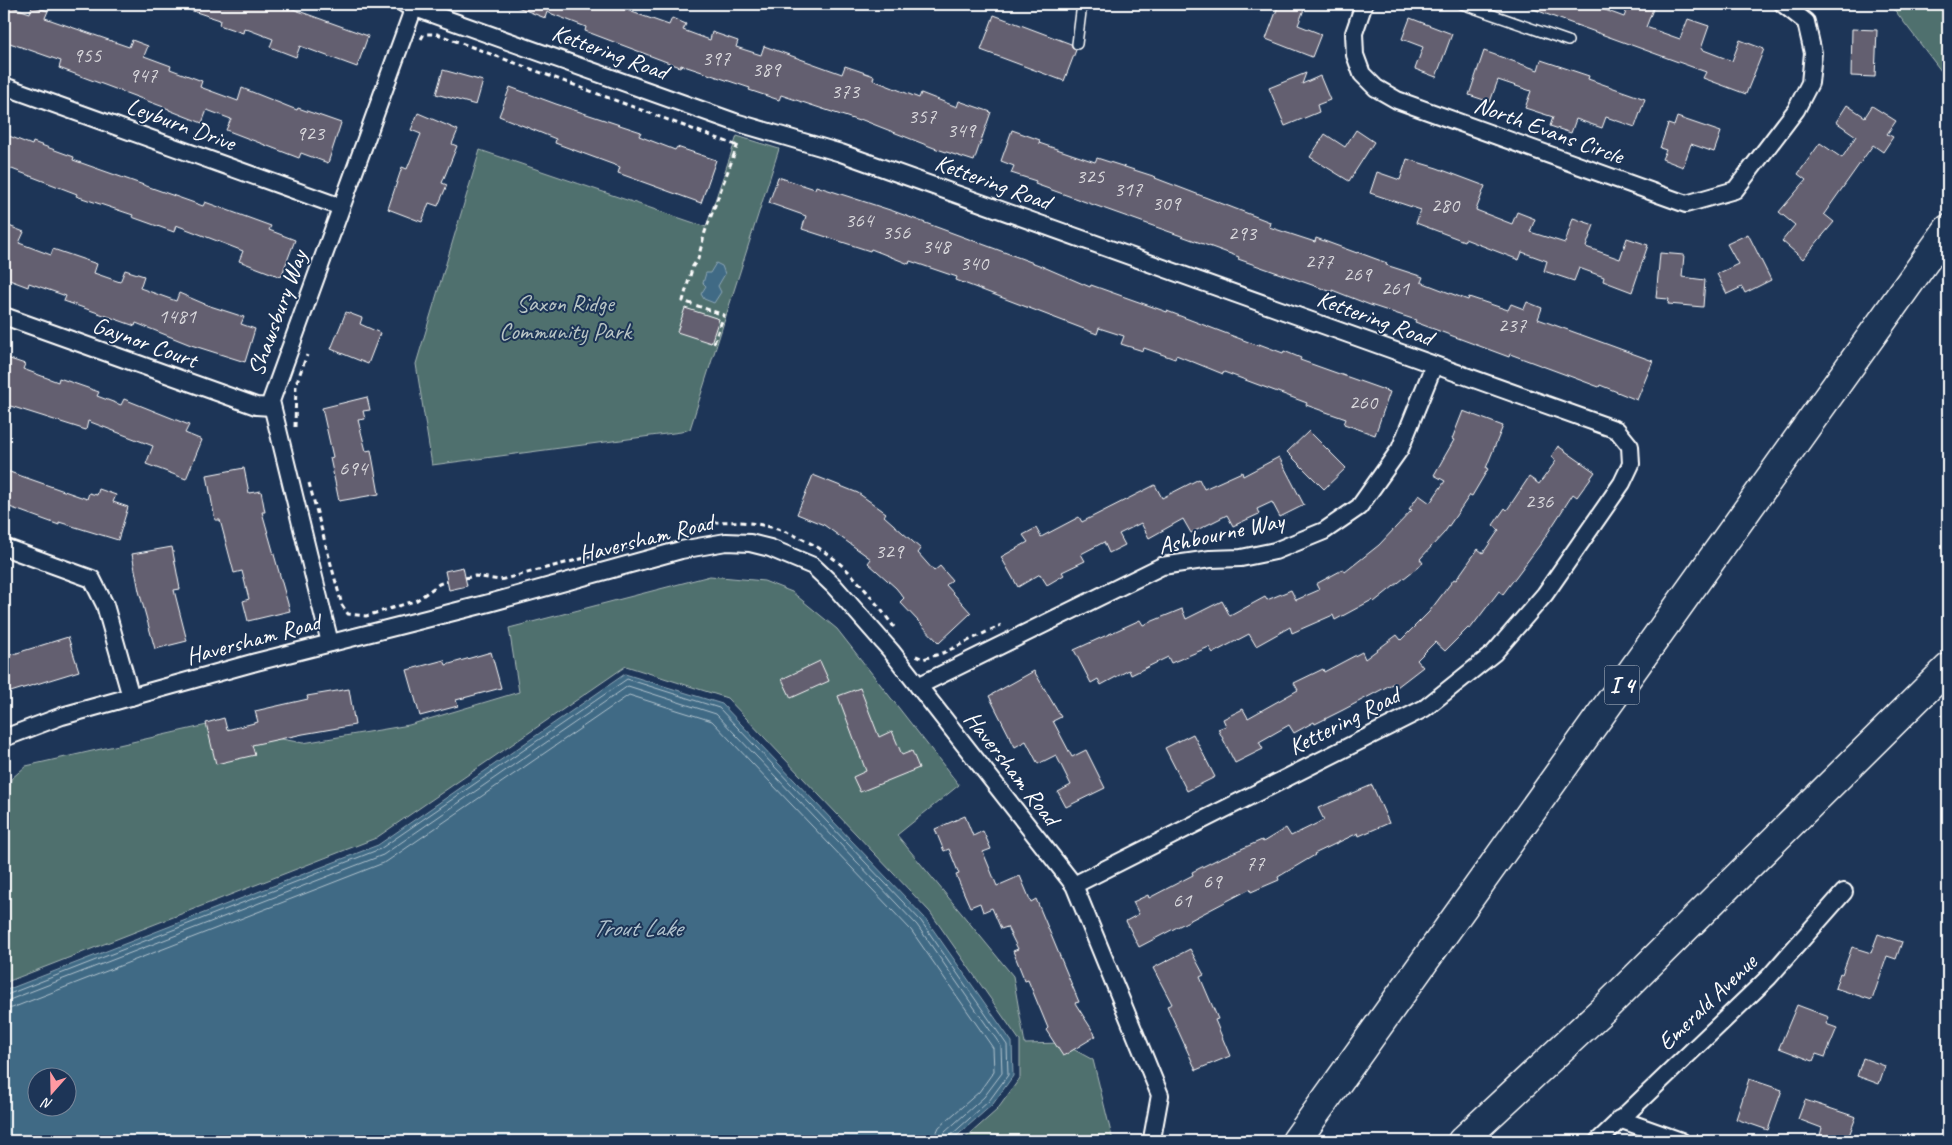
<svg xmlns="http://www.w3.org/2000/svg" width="1952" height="1145" font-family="Caveat,sans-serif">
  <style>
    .green { fill: #4f6f6e; stroke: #a7b7b6 }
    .water { fill: #3f6a85; stroke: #8ca6b6; fill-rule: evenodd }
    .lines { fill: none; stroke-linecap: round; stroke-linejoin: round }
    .shore { stroke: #b2c3ce; stroke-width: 1 }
    .building { fill: #635f70; stroke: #fff }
    .service-casing { stroke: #fff; stroke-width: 12 }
    .minor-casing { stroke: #fff; stroke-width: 20 }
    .motorway-casing { stroke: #fff; stroke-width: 31 }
    .path { stroke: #fff; stroke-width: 3; stroke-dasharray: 5 4; stroke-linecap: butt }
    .service { stroke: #1d3557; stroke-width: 9 }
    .minor { stroke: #1d3557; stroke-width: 16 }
    .motorway { stroke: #1d3557; stroke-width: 28 }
    .labels { text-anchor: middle; stroke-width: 4; stroke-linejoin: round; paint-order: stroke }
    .number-label { font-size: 21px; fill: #d8d7db }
    .shield { fill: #1d3557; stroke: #bbc2cd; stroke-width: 1 }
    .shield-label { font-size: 22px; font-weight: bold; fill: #fff }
    .street-label { font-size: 24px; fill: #fff; stroke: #1d3557 }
    .park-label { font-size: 24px; fill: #b9c5c5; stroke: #1d3557 }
    .water-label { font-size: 25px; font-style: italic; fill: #b2c3ce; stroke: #1d3557 }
  </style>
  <rect width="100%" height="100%" fill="#1d3557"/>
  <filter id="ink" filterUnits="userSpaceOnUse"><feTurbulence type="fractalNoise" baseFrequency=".02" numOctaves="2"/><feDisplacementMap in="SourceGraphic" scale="10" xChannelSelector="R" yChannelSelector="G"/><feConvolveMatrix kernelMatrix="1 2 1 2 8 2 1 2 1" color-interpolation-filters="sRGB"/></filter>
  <g filter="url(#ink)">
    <g class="green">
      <polygon points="1890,4 1948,4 1948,80"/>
      <polygon points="737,136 779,149 690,429 681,432 432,465 416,364 480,150 706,227"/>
      <polygon points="710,576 764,581 792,592 837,629 959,785 897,835 1013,976 1025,1044 1062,1043 1093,1060 1113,1141 962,1141 997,1110 1020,1078 1020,1041 930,912 727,698 626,666 376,838 4,983 4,835 11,779 26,766 207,725 303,743 409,725 519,692 509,628"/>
    </g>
    <g class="water">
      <polygon points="716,263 722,266 725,274 718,286 721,292 714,303 704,299 701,294 706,286 703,283 706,273 710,273"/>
      <path d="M625,674L722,704L925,918L1012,1042L1013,1076L993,1104L951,1141H4V991L378,845ZM38,1078H68V1108H38Z"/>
    </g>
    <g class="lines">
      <g class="shore">
        <polyline points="4,996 380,849 627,679 719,708 921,921 1007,1045 1008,1075 989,1101 950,1136 949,1141"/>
        <polyline points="4,1002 383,855 628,686 716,714 917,925 1001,1046 1002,1073 984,1097 945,1132 942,1141"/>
        <polyline points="4,1009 12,1008 386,862 629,695 712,721 911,930 993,1048 994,1071 979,1092 939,1127 936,1134 935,1141"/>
      </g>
    </g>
    <g class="building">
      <polygon points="4,4 30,13 32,6 48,11 45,18 129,47 132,40 148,46 144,56 171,66 170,69 202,81 200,87 238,101 242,88 297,110 298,108 341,123 328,163 301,153 299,158 226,130 231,119 207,110 202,123 169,110 169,109 59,68 61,61 4,41"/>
      <polygon points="179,4 279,4 368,36 357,67 300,46 296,57 270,47 273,39 244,28 243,33 219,25 220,20 178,6"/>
      <polygon points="510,4 609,4 669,25 672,18 686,24 683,30 710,40 712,32 738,41 736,47 761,55 764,46 842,74 845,66 874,76 873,80 919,98 921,93 957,107 959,101 991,112 974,161 934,148 860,119 859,121 781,95 779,100 749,90 750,88 681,65 680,67 585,31 586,27 547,12 545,18"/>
      <polygon points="1279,4 1306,4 1298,25 1321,34 1312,57 1266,39"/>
      <polygon points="1526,4 1589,4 1624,17 1629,4 1655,4 1646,27 1680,39 1688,19 1709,26 1701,49 1732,61 1740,40 1764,49 1746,94 1703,78 1706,72 1554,17 1526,6"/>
      <polygon points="994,15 1071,44 1073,49 1076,50 1064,81 981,50"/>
      <polygon points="1410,18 1452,34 1436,77 1415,69 1423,47 1402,39"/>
      <polygon points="1852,29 1877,30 1875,77 1851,76"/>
      <polygon points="1484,51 1538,70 1541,60 1589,76 1588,79 1645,99 1635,127 1606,117 1602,128 1576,119 1571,133 1550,126 1553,117 1525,108 1531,91 1498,80 1490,102 1469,95"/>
      <polygon points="443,70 483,81 476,105 436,94"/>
      <polygon points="1306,73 1302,84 1320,76 1330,100 1317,105 1319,112 1285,126 1269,88"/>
      <polygon points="510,87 556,104 641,132 639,136 675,150 677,147 716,160 701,203 618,173 620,167 555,143 556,139 499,116"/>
      <polygon points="1847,105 1865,117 1872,106 1896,121 1887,134 1893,137 1883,152 1873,145 1824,214 1834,222 1803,259 1782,241 1795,225 1779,212 1806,180 1798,174 1820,143 1842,158 1856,136 1836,122"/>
      <polygon points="418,113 458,130 452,144 457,146 442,183 447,185 438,206 429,203 422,222 388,209 402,167 407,169 421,134 411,130"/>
      <polygon points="1677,117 1721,132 1714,152 1691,144 1683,167 1662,159 1666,150 1660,148 1668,124 1674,126"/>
      <polygon points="1012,130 1040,140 1039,143 1095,162 1097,158 1156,177 1155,178 1270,222 1269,227 1315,242 1316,238 1357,253 1357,252 1387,263 1386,265 1423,277 1421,282 1468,300 1469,297 1508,310 1511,304 1524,309 1527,302 1542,308 1538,319 1653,361 1637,400 1600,385 1599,387 1510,354 1509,357 1415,322 1416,320 1370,305 1332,290 1332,292 1238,259 1239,257 1187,238 1035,184 1036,181 1011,173 1014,166 1001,161"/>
      <polygon points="1356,130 1374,142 1349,181 1310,157 1325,134 1345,147"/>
      <polygon points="4,134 32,145 33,142 74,157 73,160 203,206 205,202 271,226 269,230 295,240 281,277 239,261 243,251 176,225 174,232 132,217 133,215 76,196 77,194 4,166"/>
      <polygon points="1407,159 1437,168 1485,186 1476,210 1512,224 1517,212 1535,219 1530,232 1565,243 1573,218 1594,225 1586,247 1620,259 1627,238 1648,245 1632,292 1603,281 1604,277 1579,268 1574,281 1544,271 1547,261 1522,252 1519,260 1465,239 1464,241 1416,223 1421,210 1370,193 1377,172 1400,180"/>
      <polygon points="778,177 815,189 816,186 893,211 1039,265 1090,287 1091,285 1167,312 1167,311 1259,346 1259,344 1283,353 1284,351 1301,358 1300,360 1390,392 1375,435 1344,424 1346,419 1306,405 1307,403 1224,372 1223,374 1176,355 1175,359 1144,348 1143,351 1121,344 1124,336 1099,328 1097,334 956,280 957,277 910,261 909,264 871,249 870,251 802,229 806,216 769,203"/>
      <polygon points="4,224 24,232 19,243 51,255 53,249 97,264 94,273 120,282 125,270 144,276 140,288 176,301 179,293 207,305 244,317 241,324 255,329 245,362 191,345 136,323 135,326 64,301 66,296 29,283 28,287 4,278"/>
      <polygon points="1748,234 1771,280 1745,293 1742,287 1727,294 1717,274 1738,264 1727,244"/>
      <polygon points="1660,253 1684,255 1682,277 1705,280 1703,307 1668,304 1669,299 1656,298"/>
      <polygon points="685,308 719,319 711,343 677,332"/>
      <polygon points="346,312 362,318 360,324 380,333 368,364 331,349"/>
      <polygon points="7,358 25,364 23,369 58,382 59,378 99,392 97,396 121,405 124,399 189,425 185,433 202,440 186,479 146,464 153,446 88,421 86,430 4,404 4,368"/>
      <polygon points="367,397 370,410 363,411 365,419 358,420 366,451 371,450 379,494 339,501 330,458 333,457 322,408"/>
      <polygon points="1463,411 1503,426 1486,468 1488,469 1472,496 1470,495 1444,533 1420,559 1423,563 1374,602 1372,600 1335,620 1333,615 1292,633 1290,627 1256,646 1249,634 1213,653 1209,647 1171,663 1168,657 1131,675 1129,670 1101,685 1098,679 1091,683 1074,650 1140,620 1143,625 1182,609 1186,619 1222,601 1230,616 1265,597 1267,600 1291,590 1296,600 1319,590 1316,584 1344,569 1345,572 1379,545 1412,510 1409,509 1419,495 1430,503 1445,481 1434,475 1454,440 1452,439"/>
      <polygon points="1309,431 1346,468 1324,489 1287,452"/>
      <polygon points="1558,446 1595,472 1577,497 1573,494 1542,542 1503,594 1499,591 1470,629 1468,628 1445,651 1435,642 1417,660 1423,667 1397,687 1394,683 1343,710 1315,724 1314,722 1294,733 1289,725 1259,742 1263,749 1235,763 1218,729 1226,726 1223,719 1243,709 1248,718 1298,690 1294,683 1323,669 1324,672 1362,652 1365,659 1397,635 1401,640 1429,612 1454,579 1456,580 1478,549 1483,553 1499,530 1493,525 1505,508 1507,510 1529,477 1539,484 1556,461 1551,457"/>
      <polygon points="1279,457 1304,505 1280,517 1272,502 1257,509 1259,514 1233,526 1227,515 1191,533 1183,519 1149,538 1141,523 1119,534 1125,545 1109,553 1104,542 1081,554 1085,561 1062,572 1064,575 1047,585 1040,574 1018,587 1001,557 1028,542 1023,535 1036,528 1041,537 1079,517 1082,522 1155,485 1162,498 1199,479 1204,489 1242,472 1243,476"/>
      <polygon points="244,468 249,493 261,491 265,512 262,512 290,611 248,621 243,601 249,599 242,571 234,573 220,520 215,520 207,475"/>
      <polygon points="4,470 87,499 89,493 97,495 99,489 116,495 113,502 128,507 118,540 59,522 59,525 4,505"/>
      <polygon points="813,475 858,493 886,513 884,516 921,549 918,553 934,571 940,566 952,580 946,585 971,613 939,643 900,602 904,598 896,588 868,563 871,559 824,525 797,514"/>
      <polygon points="172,547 180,589 174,590 187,641 155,649 139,591 132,554"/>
      <polygon points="463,567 467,586 449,590 445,571"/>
      <polygon points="68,637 79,671 4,694 4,657"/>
      <polygon points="491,652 501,688 456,700 458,706 420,716 407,670 444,660 446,665"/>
      <polygon points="820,661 829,681 791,698 782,679"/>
      <polygon points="1034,671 1061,717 1053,721 1072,757 1086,750 1105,788 1066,807 1058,792 1071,785 1056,755 1038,764 1026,741 1015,747 989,696"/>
      <polygon points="860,688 879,737 892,731 902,755 912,751 919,768 860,792 853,777 866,771 838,696"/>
      <polygon points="349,689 355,725 303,734 252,745 255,755 216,764 206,723 224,718 227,730 258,722 255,711 308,699 307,696"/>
      <polygon points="1193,734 1215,777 1187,791 1165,748"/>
      <polygon points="1372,785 1389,823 1359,836 1358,833 1314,854 1315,855 1278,877 1279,880 1251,892 1250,889 1139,947 1126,921 1139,914 1133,902 1148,895 1149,898 1193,875 1192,872 1218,859 1262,840 1263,842 1286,828 1291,836 1324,820 1318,808"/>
      <polygon points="965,816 973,836 983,831 991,849 983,852 997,886 1020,876 1031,902 1036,899 1079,1002 1075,1003 1096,1036 1063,1056 1046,1030 1048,1028 1028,980 1025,981 1013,951 1018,949 1007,927 1001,929 992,908 983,912 980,903 970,907 956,875 959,874 949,849 944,851 935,829"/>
      <polygon points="1878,934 1902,942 1896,959 1887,956 1872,1000 1835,988 1840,973 1842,974 1852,947 1871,953"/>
      <polygon points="1190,949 1204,975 1200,977 1218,1019 1215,1020 1230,1056 1196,1070 1167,1006 1172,1004 1153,968"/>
      <polygon points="1797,1005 1829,1017 1826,1024 1837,1028 1825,1057 1816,1054 1813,1061 1779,1048"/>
      <polygon points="1863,1058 1885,1066 1879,1084 1857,1076"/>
      <polygon points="1749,1079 1782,1090 1768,1130 1736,1119"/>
      <polygon points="1805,1100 1856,1117 1847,1141 1837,1141 1820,1135 1822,1128 1798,1119"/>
    </g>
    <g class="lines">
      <defs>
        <g id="service">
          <polyline points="1462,4 1568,41"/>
          <polyline points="1077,44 1082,4"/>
        </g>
        <g id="minor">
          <polyline points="404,4 735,122 841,153 1617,430 1630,446 1631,464 1622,483 1545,594 1494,653 1425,708 1074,885"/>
          <polyline points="1364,4 1354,33 1355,55 1362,74 1376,88 1397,100 1686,204 1735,190 1796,110 1810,83 1813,53 1806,22 1783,4"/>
          <polyline points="4,86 341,207"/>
          <polyline points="4,316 256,406 272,407"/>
          <polyline points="4,547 92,579 105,605 131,697"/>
          <polyline points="330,643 271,401 414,7"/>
          <polyline points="918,686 1162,566 1210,559 1241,558 1275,551 1324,531 1359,507 1400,449 1434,365"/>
          <polyline points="4,738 62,716 256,662 489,603 681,550 726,542 750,543 770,548 813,566 834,586 891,651 1074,885 1160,1095 1152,1139"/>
          <polyline points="1619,1119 1681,1141"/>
          <polyline points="1598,1141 1769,977 1844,892"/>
        </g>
        <g id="motorway">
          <polyline points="1296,1141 1948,229"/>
          <polyline points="1462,1141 1608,1005 1948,668"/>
        </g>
      </defs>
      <use href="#service" class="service-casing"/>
      <use href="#minor" class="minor-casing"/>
      <use href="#motorway" class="motorway-casing"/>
      <g class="path">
        <polyline points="421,39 424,34 437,34 738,146"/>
        <polyline points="714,343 724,315 683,301 689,279 693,266 698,259 705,232 738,144"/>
        <polyline points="295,427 296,384 307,355"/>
        <polyline points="309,483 342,605 348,614 366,616 405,604 417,600 439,584 447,581"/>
        <path d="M679,533C692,528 706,523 720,522C767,519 814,538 848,571C865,588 880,608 894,627"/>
        <polyline points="465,578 475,576 500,580 627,547"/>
        <polyline points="916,656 923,659 943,653 1001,625"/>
      </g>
      <use href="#service" class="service"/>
      <use href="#minor" class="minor"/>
      <use href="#motorway" class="motorway"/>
    </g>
  </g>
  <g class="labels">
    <g class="number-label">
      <text x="87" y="62">955</text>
      <text x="716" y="65">397</text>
      <text x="766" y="76">389</text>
      <text x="143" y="82">947</text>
      <text x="845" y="98">373</text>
      <text x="922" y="123">357</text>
      <text x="961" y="137">349</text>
      <text x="310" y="140">923</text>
      <text x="1090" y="183">325</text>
      <text x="1128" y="196">317</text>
      <text x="1166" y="210">309</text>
      <text x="1445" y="212">280</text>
      <text x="859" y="227">364</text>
      <text x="896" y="239">356</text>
      <text x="1242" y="240">293</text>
      <text x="936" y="253">348</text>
      <text x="1319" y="268">277</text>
      <text x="974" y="270">340</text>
      <text x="1357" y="281">269</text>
      <text x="1395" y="295">261</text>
      <text x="177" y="323">1481</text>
      <text x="1512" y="332">237</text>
      <text x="1363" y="409">260</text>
      <text x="353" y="475">694</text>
      <text x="1539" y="508">236</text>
      <text x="889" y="558">329</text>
      <text x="1255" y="870">77</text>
      <text x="1212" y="888">69</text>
      <text x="1182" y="907">61</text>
    </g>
    <rect class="shield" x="1604.5" y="665.5" width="35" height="39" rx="4"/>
    <g class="shield-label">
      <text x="1622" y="693">I 4</text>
    </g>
    <g class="street-label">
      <text transform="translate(610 52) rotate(20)" y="8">Kettering Road</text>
      <text transform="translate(181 124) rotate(20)" y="8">Leyburn Drive</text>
      <text transform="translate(1549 130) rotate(20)" y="8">North Evans Circle</text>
      <text transform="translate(993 182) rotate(20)" y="8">Kettering Road</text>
      <text transform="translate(277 313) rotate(-70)" y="8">Shawsbury Way</text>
      <text transform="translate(1375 318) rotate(20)" y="8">Kettering Road</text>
      <text transform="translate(145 342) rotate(20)" y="8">Gaynor Court</text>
      <text transform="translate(1221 533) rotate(-12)" y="8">Ashbourne Way</text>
      <text transform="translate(646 538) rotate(-14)" y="8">Haversham Road</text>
      <text transform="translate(253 639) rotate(-15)" y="8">Haversham Road</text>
      <text transform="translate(1344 721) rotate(-27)" y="8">Kettering Road</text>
      <text transform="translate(1012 768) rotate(52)" y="8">Haversham Road</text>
      <text transform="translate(1707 1002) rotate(-44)" y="8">Emerald Avenue</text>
    </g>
    <g class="park-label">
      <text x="565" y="311">Saxon Ridge<tspan x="565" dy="28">Community Park</tspan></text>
    </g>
    <g class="water-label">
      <text x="637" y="936">Trout Lake</text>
    </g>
  </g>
  <rect width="1952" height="1145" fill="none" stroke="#1d3557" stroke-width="20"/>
  <rect x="10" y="10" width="1932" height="1125" fill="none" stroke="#fff" stroke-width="2" filter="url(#ink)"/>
  <g transform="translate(52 1092) rotate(200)"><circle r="24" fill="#1d3557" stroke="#77869a"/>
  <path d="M0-4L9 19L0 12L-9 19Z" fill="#ff9aa2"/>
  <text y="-8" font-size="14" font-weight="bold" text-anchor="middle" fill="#ffffff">N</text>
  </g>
</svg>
